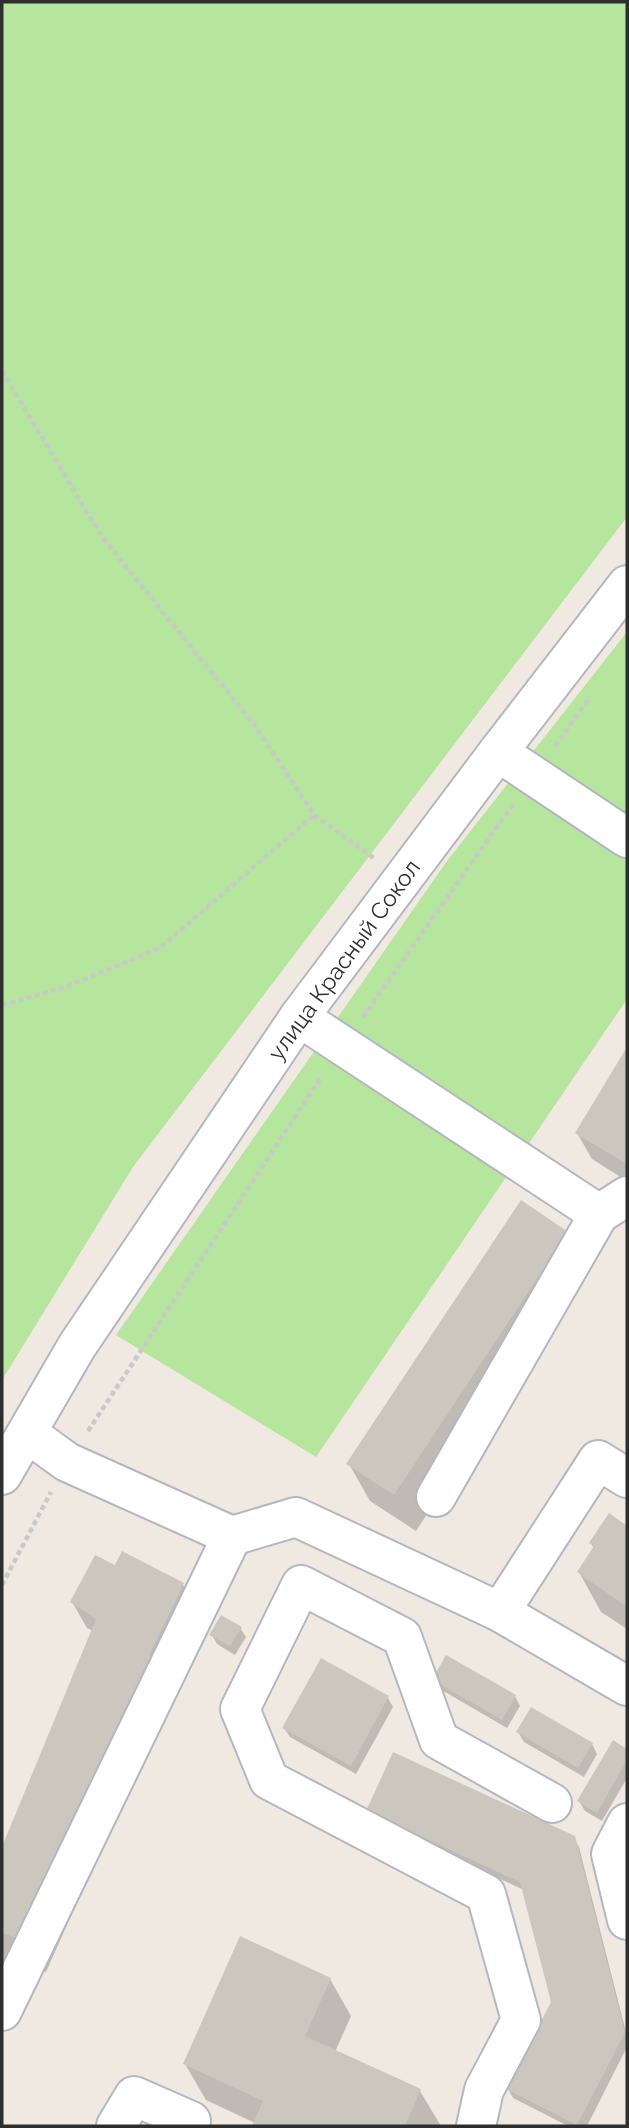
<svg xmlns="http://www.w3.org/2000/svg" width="629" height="2128" font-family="Raleway,sans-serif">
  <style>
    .green { fill: #b6e59e }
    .shadow { fill: #0003 }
    .building { fill: #cbc7bf }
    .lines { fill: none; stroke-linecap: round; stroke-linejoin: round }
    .minor-casing { stroke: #b4b7c1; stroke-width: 42 }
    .path { stroke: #c9c9c9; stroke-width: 4.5; stroke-dasharray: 5 3.5; stroke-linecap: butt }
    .minor { stroke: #fff; stroke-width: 38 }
    .labels { text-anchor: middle; stroke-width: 6; stroke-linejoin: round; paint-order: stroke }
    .street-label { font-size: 23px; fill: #2e2e2e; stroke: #fff }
  </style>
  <rect width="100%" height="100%" fill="#efe9e1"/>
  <g class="green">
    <polygon points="2,2 627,2 627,517 133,1167 2,1380"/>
    <polygon points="627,632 627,999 316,1457 116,1335 447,861"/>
  </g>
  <g class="shadow">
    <polygon points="627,1050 627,1181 592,1159 577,1133"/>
    <polygon points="567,1233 588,1270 416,1531 370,1501 349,1464"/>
    <polygon points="609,1515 627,1528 627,1629 601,1612 579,1572 594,1549 591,1543"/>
    <polygon points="116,1568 183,1585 198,1611 171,1691 46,1972 16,1962 2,1993 2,1852 93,1631 87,1628 72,1602"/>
    <polygon points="240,1628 246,1637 235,1655 217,1644 212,1635"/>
    <polygon points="434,1680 515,1696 520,1706 507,1728 440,1689"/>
    <polygon points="388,1698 393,1707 356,1774 290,1737 284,1728"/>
    <polygon points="518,1732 592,1744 597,1754 584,1777 524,1742"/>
    <polygon points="614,1743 627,1751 627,1778 602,1821 585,1811 579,1801"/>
    <polygon points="374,1820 573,1837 579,1847 627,2036 627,2047 587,2126 568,2126 513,2098 508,2089 553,2002 524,1890"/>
    <polygon points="330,1979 351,2016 335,2052 420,2091 441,2126 254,2126 255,2123 206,2100 185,2064"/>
  </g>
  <g class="building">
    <polygon points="627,1047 627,1159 625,1163 575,1133"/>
    <polygon points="521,1200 568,1232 394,1495 346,1464"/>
    <polygon points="609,1513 627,1526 627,1607 577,1572 594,1546 589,1543"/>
    <polygon points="122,1551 184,1583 149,1656 155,1659 29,1942 2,1933 2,1847 96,1619 70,1602 95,1555 115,1565"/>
    <polygon points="221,1615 242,1627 230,1646 209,1635"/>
    <polygon points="446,1655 516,1695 502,1720 432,1680"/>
    <polygon points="321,1658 389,1696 351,1766 282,1728"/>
    <polygon points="531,1707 593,1743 578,1768 516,1732"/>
    <polygon points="613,1740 627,1749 627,1760 597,1813 577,1801"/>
    <polygon points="393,1752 575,1836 625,2033 577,2125 506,2089 551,2002 520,1882 366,1811"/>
    <polygon points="240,1936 331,1978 305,2036 421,2089 405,2126 252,2126 263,2101 183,2064"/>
  </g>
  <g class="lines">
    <defs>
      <g id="minor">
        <polyline points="498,752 627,838"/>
        <polyline points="299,1017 599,1214 627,1196"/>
        <polyline points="27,1433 67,1462 232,1536 296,1517 500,1612 627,1686"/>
        <polyline points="2,1475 77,1346 299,1017 498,752 627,585"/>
        <polyline points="436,1497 599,1214"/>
        <polyline points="500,1612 598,1460 627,1478"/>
        <polyline points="627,1823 611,1854 627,1920"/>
        <polyline points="2,2011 232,1536"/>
        <polyline points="116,2126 134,2096 191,2121 189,2126"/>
        <polyline points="476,2126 484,2090 521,2020 486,1894 269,1780 240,1709 301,1585 402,1637 439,1740 552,1803"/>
      </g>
    </defs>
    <use href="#minor" class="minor-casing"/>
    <g class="path">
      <polyline points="2,371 102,537 256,727 314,815 375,859"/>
      <polyline points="555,746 589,699"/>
      <polyline points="2,1005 63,988 160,948 314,815"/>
      <polyline points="363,1017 513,804"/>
      <polyline points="88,1431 322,1076"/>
      <polyline points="2,1585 51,1492"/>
    </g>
    <use href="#minor" class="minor"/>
  </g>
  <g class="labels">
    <g class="street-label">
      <text transform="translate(344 960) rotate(-54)" y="8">улица Красный Сокол</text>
    </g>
  </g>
  <rect width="629" height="2128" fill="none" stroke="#2e2e2e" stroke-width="7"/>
</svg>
